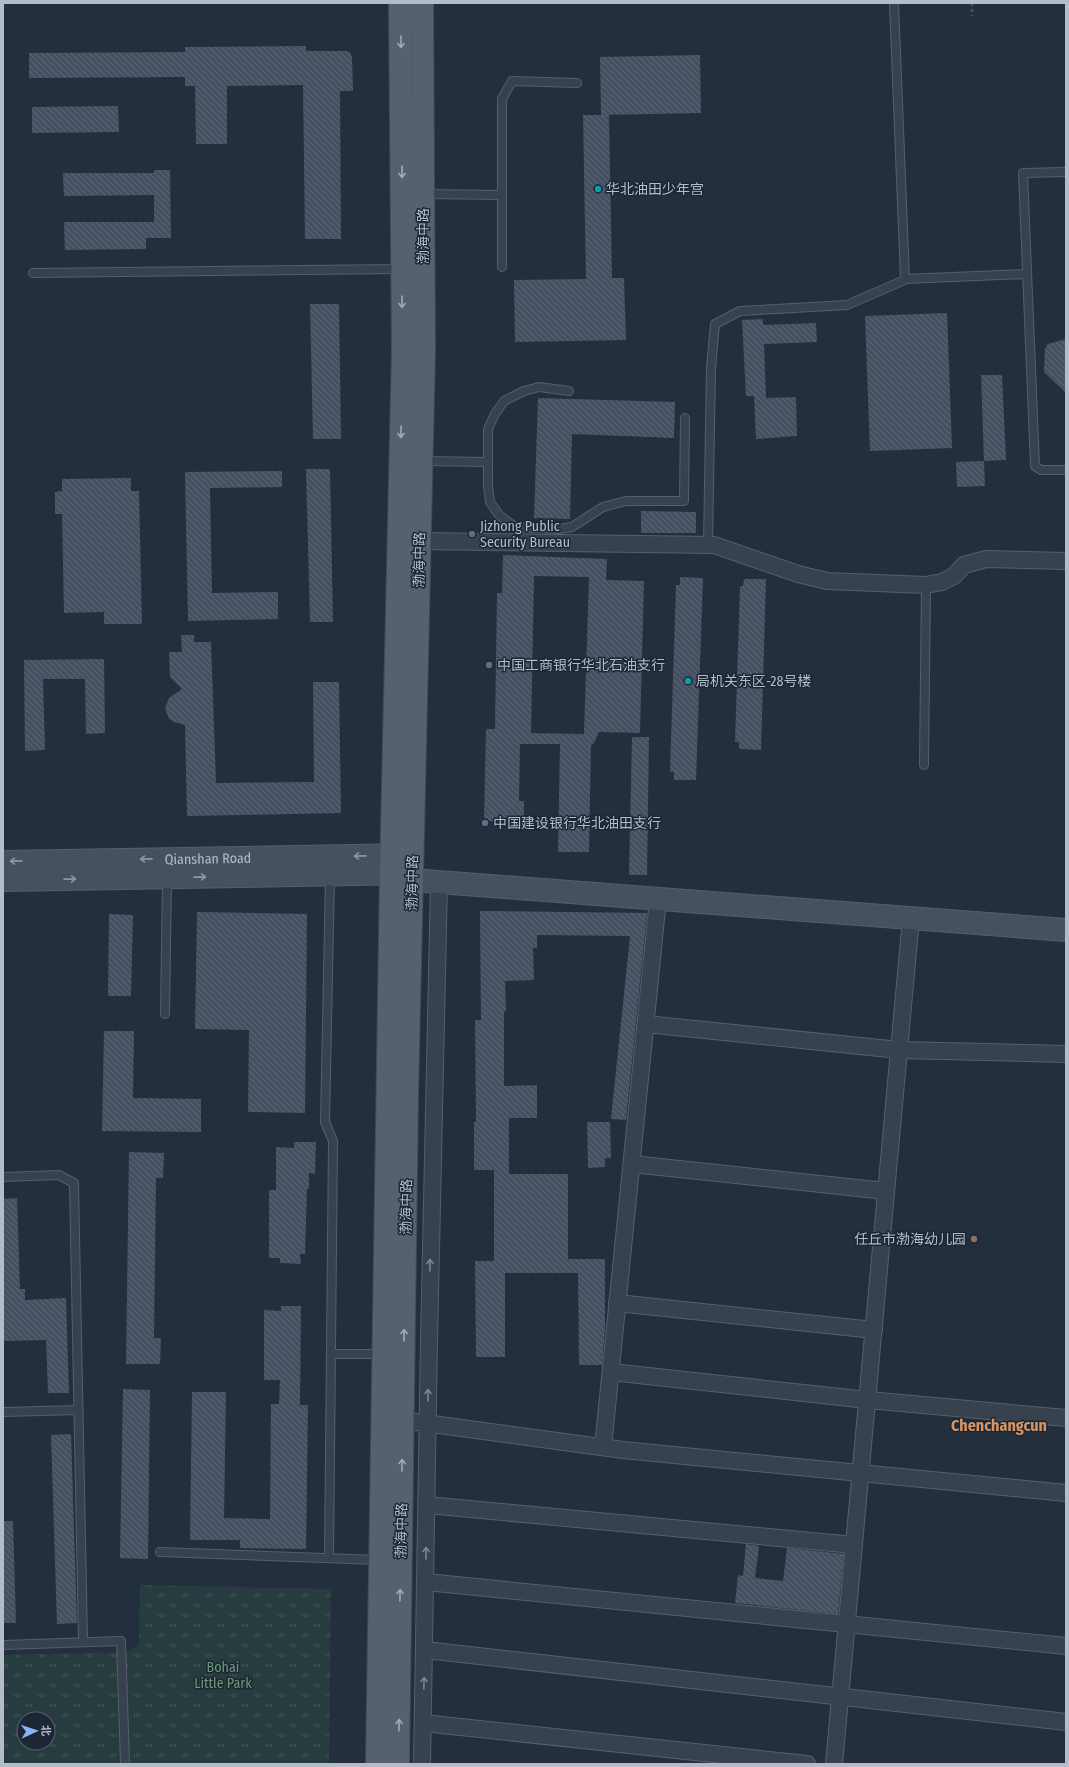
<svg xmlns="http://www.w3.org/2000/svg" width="1069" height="1767" font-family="'Fira Sans Condensed','Noto Sans SC',sans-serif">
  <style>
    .grass { fill: url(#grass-tufts); fill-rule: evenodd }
    .building { fill: url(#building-back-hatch); fill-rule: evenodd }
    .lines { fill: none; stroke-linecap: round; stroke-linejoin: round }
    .lane-casing { stroke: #565f6c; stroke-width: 10 }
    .street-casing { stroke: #565f6c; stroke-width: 18 }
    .secondary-casing { stroke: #565f6c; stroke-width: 24 }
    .primary-casing { stroke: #414a57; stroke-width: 24 }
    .path { stroke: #44595c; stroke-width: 2.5; stroke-dasharray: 3 3; stroke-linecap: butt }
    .lane { stroke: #38414e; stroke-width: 8 }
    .street { stroke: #38414e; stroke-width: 16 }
    .secondary { stroke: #465061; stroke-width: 22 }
    .primary { stroke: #56606e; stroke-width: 22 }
    .oneway { stroke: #a1aab7 }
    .oneway2 { stroke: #8e96a5 }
    .oneway3 { stroke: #7c8592 }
    .culture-dot { fill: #0f9aa8; stroke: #1d2633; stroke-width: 1.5 }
    .service-dot { fill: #5c6f8a; stroke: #1d2633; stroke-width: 1.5 }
    .education-dot { fill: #8d6e63; stroke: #1d2633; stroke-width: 1.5 }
    .labels { text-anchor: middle; stroke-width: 3; stroke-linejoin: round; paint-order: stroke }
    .poi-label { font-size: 14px; fill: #b4bcc9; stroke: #1d2633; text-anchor: start }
    .street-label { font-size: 14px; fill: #b4bcc9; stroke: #1d2633 }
    .park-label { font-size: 14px; fill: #6b9a76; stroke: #1d2633 }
    .quarter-label { font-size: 16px; font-weight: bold; fill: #d59563; stroke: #1d2633 }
  </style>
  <defs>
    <pattern id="grass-tufts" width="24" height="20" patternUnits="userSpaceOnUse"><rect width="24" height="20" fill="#263c3f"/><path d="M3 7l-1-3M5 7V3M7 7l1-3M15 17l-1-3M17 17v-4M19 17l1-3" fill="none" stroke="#435659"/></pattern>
    <pattern id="building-back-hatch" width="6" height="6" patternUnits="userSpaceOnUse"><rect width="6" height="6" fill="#455162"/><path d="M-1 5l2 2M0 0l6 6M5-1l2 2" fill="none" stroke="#5d6877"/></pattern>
  </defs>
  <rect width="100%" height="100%" fill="#242f3e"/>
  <path class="grass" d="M140,1585L331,1589L329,1764H3V1655L127,1652L139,1645ZM24,1719H48V1743H24Z"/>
  <g class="building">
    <polygon points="306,46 306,51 346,51 350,52 352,58 353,91 340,91 341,239 305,239 303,85 227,86 227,144 196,144 195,86 185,86 185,77 29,78 29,53 185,52 185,47"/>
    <polygon points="700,55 701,113 601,115 600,57"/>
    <polygon points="118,106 119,132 32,133 32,107"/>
    <polygon points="583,115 609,115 612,278 624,278 626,340 515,342 514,280 586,279"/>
    <polygon points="154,170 170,170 171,238 146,238 146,249 65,250 64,222 154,222 154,195 64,196 63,173 154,173"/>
    <polygon points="310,304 339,304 341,439 313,439"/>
    <polygon points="947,313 952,448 870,451 865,316"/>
    <polygon points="763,319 763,325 816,323 817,342 764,344 766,398 796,397 797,436 756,439 754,396 746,396 742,320"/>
    <polygon points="1066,339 1066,393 1044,372 1045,349 1048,344"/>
    <polygon points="981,375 1002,375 1006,460 984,461"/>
    <polygon points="538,398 675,402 674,438 572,434 570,519 534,518"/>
    <polygon points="984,461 985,486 957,487 956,462"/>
    <polygon points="306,469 330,469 333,622 310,622"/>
    <polygon points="282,471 282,487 210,488 212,593 278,592 278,619 188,621 185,472"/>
    <polygon points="131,478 131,491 139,491 142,624 104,624 104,612 64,613 62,514 55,514 55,492 62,491 62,479"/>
    <polygon points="641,511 696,512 696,533 641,533"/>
    <path d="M503,555L607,559L606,580L644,581L640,733L599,732L594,743L591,745L589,852H558L560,744H520L519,801H524V822L484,821L486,729H495L497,593H502ZM534,576L589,577L584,734L531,733Z"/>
    <polygon points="680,577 703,578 696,780 674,780 674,772 670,772 676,585 680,585"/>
    <polygon points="744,579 766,579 761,750 739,749 739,742 735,742 740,586 743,586"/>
    <polygon points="181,635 194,635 194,642 211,642 216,783 314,782 313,682 339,682 341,813 187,816 185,725 174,722 169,719 165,708 169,698 182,689 170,677 169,652 182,652"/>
    <polygon points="104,659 105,733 86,734 85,679 43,679 45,750 25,751 24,660"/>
    <polygon points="632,737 649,737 647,875 629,875"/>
    <polygon points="480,911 647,913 626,1120 611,1119 630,936 537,935 537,948 533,948 534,980 505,981 506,1011 504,1011 504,1086 537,1085 537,1118 509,1118 509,1174 568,1174 568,1259 605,1259 605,1329 602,1365 579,1365 578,1273 505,1273 505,1357 476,1357 475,1261 494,1261 494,1170 474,1170 474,1122 476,1122 475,1020 481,1020"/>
    <polygon points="197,912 307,914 305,1113 248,1112 249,1030 195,1029"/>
    <polygon points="109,914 133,915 131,996 108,996"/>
    <polygon points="104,1031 134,1031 133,1098 201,1099 201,1132 102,1131"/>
    <polygon points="587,1122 610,1122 611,1158 605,1158 605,1167 588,1168"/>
    <polygon points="294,1142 316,1142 315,1174 309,1173 309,1189 307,1189 305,1254 300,1254 301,1264 280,1263 280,1258 269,1258 269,1190 276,1190 276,1147 294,1148"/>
    <polygon points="129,1152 164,1153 163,1178 156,1178 154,1338 161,1338 160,1364 126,1364"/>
    <polygon points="17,1198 20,1289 25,1289 25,1300 66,1298 69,1393 48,1393 46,1340 3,1341 3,1199"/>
    <polygon points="281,1306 301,1306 300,1405 308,1405 306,1549 240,1548 240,1540 190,1540 192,1392 226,1392 224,1518 270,1519 271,1404 279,1404 280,1380 264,1380 264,1310 281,1311"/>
    <polygon points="123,1389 150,1390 148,1559 120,1558"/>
    <polygon points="71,1434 77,1623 57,1624 51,1435"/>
    <polygon points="3,1521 13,1521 16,1623 3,1623"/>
    <polygon points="746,1544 759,1546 755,1578 783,1581 787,1548 844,1554 838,1614 735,1603 738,1575 743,1576"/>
  </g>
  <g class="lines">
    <defs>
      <g id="lane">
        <polyline points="894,3 905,279 1027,274"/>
        <polyline points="1066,172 1023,173 1035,466 1041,470 1066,470"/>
        <polyline points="425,194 502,195"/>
        <polyline points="502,267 502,99 512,81 577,83"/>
        <polyline points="33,273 401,269"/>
        <polyline points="569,391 539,387 524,391 504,401 495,414 488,429 488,486 490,502 499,515 515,527 559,529 572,527 603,507 626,501 684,501 685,418"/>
        <polyline points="423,461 488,462"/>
        <polyline points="708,545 711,368 715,324 740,311 847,305 907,279"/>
        <polyline points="924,765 926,585"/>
        <polyline points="165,1014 167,878"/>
        <polyline points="3,1177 59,1175 74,1183 83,1641"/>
        <polyline points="331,1354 382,1354"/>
        <polyline points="3,1412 79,1410"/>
        <polyline points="160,1552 379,1560"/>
        <polyline points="329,1558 333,1141 325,1122 330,876"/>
        <polyline points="3,1645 121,1641 125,1764"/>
      </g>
      <g id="street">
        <polyline points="420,541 714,545 798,574 827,581 926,585 942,582 954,576 964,565 986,559 1066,561"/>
        <polyline points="646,1024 899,1050 1066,1054"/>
        <polyline points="632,1164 886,1191"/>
        <polyline points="617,1303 874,1330"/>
        <polyline points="611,1372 868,1400 1066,1418"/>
        <polyline points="403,1420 623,1450 1066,1493"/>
        <polyline points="603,1447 658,899"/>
        <polyline points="427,1505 854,1545"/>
        <polyline points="426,1582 1066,1646"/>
        <polyline points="425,1650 1066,1722"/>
        <polyline points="423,1723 807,1764"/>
        <polyline points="422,1764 429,1341 439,882"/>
        <polyline points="834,1764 911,918"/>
      </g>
      <g id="secondary">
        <path id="s1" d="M3,862L409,855"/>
        <polyline points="3,880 410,873"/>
        <polyline points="412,880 1066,930"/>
      </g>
      <g id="primary">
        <polyline points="377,1764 391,874 403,350 400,3"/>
        <polyline points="398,1764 407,1093 424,350 422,3"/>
      </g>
    </defs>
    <use href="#lane" class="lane-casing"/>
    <use href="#street" class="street-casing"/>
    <use href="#secondary" class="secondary-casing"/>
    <use href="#primary" class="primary-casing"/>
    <polyline class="path" points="972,3 972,16"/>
    <use href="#lane" class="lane"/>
    <use href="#street" class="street"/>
    <use href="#secondary" class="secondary"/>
    <use href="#primary" class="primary"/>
  </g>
  <defs><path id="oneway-shaft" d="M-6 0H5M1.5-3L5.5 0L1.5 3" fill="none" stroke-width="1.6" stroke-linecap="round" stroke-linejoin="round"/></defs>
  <g class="oneway">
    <use href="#oneway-shaft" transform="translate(401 42) rotate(90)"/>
    <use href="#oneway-shaft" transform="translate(402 172) rotate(90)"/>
    <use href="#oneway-shaft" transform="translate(402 302) rotate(90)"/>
    <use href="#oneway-shaft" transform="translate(401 432) rotate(91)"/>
    <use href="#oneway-shaft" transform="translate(404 1335) rotate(-89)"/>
    <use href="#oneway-shaft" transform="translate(402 1465) rotate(-89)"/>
    <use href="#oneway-shaft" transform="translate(400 1595) rotate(-89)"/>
    <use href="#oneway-shaft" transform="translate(399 1725) rotate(-89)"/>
  </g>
  <g class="oneway2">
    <use href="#oneway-shaft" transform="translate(360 856) rotate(179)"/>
    <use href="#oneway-shaft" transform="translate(146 859) rotate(179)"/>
    <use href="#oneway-shaft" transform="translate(16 861) rotate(179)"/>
    <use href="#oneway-shaft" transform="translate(200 877) rotate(-1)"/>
    <use href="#oneway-shaft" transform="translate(70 879) rotate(-1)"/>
  </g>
  <g class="oneway3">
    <use href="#oneway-shaft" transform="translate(430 1265) rotate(-89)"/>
    <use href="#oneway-shaft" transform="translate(428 1395) rotate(-89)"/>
    <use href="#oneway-shaft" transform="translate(426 1553) rotate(-89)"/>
    <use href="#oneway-shaft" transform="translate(424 1683) rotate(-89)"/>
  </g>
  <g class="culture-dot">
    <circle cx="598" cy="189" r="4"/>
    <circle cx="688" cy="681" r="4"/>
  </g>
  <g class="service-dot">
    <circle cx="472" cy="534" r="4"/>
    <circle cx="489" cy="665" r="4"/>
    <circle cx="485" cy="823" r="4"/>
  </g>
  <circle class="education-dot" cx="974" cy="1239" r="4"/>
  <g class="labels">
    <g class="poi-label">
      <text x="606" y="194">华北油田少年宫</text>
      <text x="480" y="531">Jizhong Public<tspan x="480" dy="16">Security Bureau</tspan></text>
      <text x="497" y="670">中国工商银行华北石油支行</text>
      <text x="696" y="686">局机关东区-28号楼</text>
      <text x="493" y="828">中国建设银行华北油田支行</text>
      <text x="966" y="1244" text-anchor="end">任丘市渤海幼儿园</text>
    </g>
    <g class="street-label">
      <text transform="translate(423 236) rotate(-90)" y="5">渤海中路</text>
      <text transform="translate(419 560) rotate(-89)" y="5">渤海中路</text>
      <text dy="5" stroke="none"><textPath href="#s1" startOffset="205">Qianshan Road</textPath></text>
      <text transform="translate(412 883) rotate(-89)" y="5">渤海中路</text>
      <text transform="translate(406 1207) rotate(-89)" y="5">渤海中路</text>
      <text transform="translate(401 1531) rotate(-89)" y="5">渤海中路</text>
    </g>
    <g class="park-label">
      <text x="223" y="1672">Bohai<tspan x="223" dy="16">Little Park</tspan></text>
    </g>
    <g class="quarter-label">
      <text x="999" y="1431">Chenchangcun</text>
    </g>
  </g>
  <rect width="1069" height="1767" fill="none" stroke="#b4bcc9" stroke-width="8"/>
  <g transform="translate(36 1731) rotate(87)"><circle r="19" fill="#1d2633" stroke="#59626f"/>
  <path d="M0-3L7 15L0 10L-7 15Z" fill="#8ab4f8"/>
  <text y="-6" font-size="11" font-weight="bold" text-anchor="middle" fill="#b4bcc9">北</text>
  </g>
</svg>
